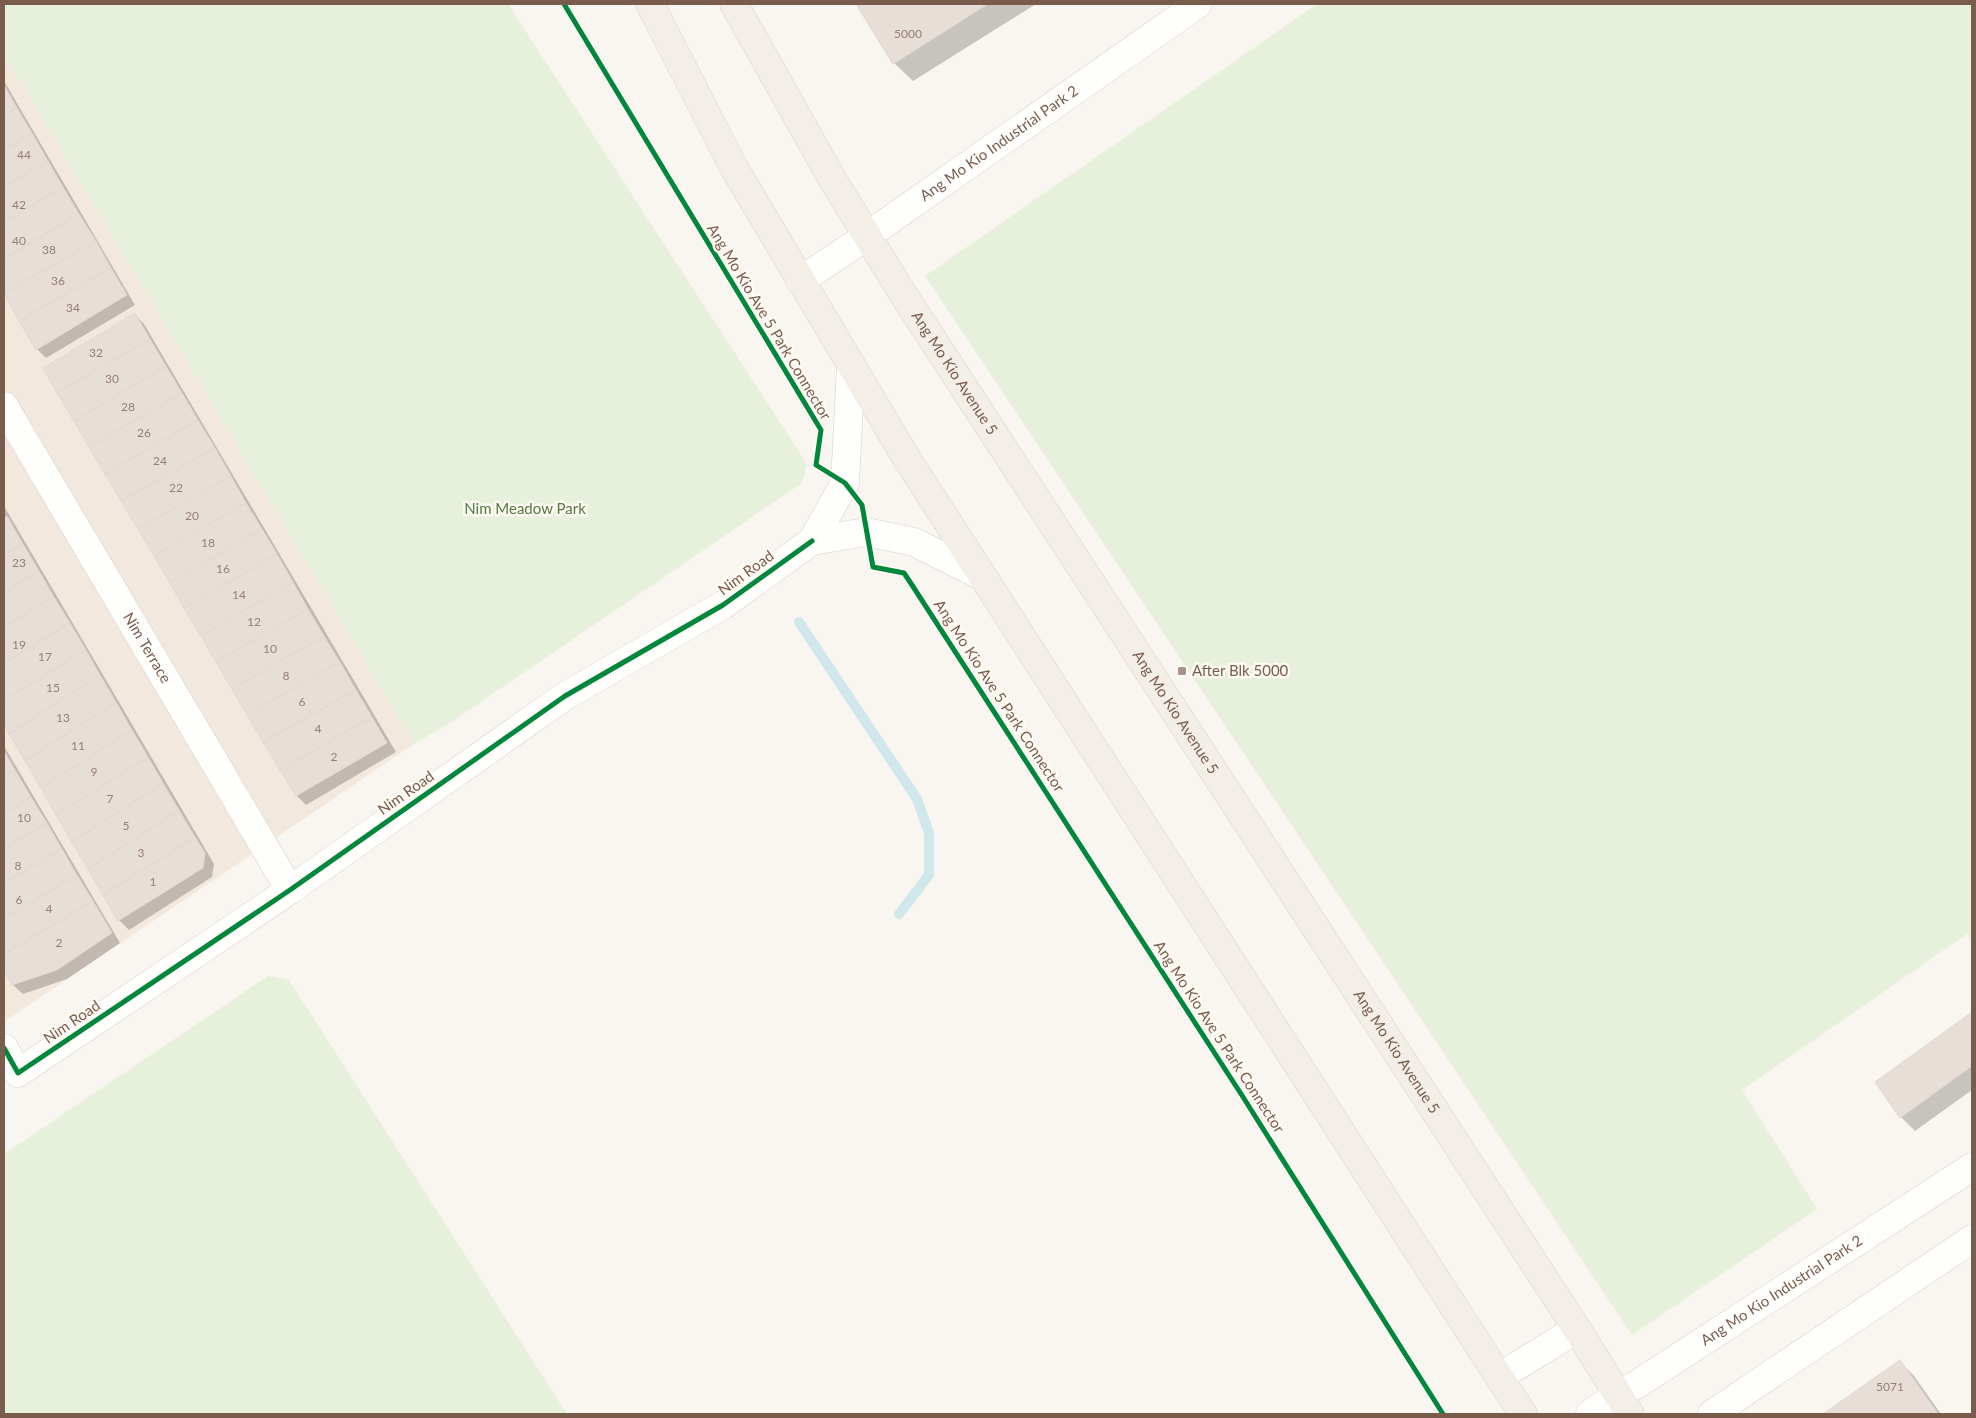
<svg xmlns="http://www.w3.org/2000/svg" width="1976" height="1418" font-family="Lato,sans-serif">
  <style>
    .residential { fill: #f2e8de }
    .green { fill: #e7f0db }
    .shadow { fill: #0003 }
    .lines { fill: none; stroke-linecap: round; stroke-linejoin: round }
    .stream { stroke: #d0e8ea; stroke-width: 10 }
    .building { fill: #e6ded7; stroke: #e2d8d2 }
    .minor-casing { stroke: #d7d1cb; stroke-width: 29 }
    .tertiary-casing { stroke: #d7d1cb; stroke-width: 29 }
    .primary-casing { stroke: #dad1cc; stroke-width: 29 }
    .minor { stroke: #fefefd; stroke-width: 28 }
    .tertiary { stroke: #fefefd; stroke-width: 28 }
    .primary { stroke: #f3eee8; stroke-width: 28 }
    .cycleway-casing { stroke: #fffaf3; stroke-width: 8 }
    .cycleway { stroke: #00873e; stroke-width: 5 }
    .poi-dot { fill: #a69286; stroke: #fffaf3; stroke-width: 2 }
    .labels { text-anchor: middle; stroke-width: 5; stroke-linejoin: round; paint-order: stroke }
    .number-label { font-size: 12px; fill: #977e72 }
    .street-label { font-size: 15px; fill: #7a5c4d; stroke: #fffaf3 }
    .park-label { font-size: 15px; fill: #537a41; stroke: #fffaf3 }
    .poi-label { font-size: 15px; fill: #7a5c4d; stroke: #fffaf3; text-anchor: start }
  </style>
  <rect width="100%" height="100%" fill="#f9f5f0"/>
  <polygon class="residential" points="4,54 414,744 4,1022"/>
  <g class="green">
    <polygon points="4,4 508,4 807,464 802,483 450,723 414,744 4,54"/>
    <polygon points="1317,4 1972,4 1972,942 1967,934 1742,1090 1817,1209 1632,1335 925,276"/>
    <polygon points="268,976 289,980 567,1414 4,1414 4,1154"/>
  </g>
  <g class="shadow">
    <polygon points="857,4 1036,4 913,81 894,63"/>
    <polygon points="4,81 135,305 46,358 37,349 4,293"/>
    <polygon points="135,315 144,324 396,752 306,805 297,796"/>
    <polygon points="4,506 214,864 212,877 129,930 119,920 4,722"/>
    <polygon points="4,746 120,943 67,979 23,994 13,985 4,968"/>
    <polygon points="1972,1013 1972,1090 1915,1131 1901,1117 1876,1082"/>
    <polygon points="1900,1362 1914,1376 1941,1414 1825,1414"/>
  </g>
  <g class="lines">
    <polyline class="stream" points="799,622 917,799 929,833 929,875 899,914"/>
  </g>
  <g class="building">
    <polygon points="856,4 988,4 893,64"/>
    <polygon points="4,85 17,108 4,116"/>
    <polygon points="17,108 32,133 4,150 4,116"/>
    <polygon points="32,133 48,161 4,187 4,150"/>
    <polygon points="48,161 63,187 4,222 4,187"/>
    <polygon points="63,187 79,214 4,259 4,222"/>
    <polygon points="79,214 96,241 4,293 4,259"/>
    <polygon points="96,241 111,268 19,321 4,293"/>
    <polygon points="111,268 127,295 36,350 19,321"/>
    <polygon points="135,313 150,339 57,393 43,368"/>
    <polygon points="150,339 166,366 74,421 57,393"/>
    <polygon points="166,366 182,393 89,447 74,421"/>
    <polygon points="182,393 198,420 105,474 89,447"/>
    <polygon points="198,420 215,448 121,501 105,474"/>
    <polygon points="215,448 231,476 138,529 121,501"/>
    <polygon points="231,476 246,503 154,556 138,529"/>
    <polygon points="246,503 262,529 170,583 154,556"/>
    <polygon points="7,516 23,544 4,555 4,518"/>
    <polygon points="262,529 277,554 184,608 170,583"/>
    <polygon points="23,544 39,571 4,592 4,555"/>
    <polygon points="277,554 293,582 201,636 184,608"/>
    <polygon points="39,571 54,597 4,627 4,592"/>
    <polygon points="293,582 308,609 216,662 201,636"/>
    <polygon points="54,597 70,623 4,663 4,627"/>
    <polygon points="308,609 324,636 232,689 216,662"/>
    <polygon points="70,623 86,650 4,700 4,663"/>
    <polygon points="324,636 340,662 247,715 232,689"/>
    <polygon points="86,650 100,675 9,734 4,724 4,700"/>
    <polygon points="340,662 356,690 263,742 247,715"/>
    <polygon points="100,675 116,702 25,761 9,734"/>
    <polygon points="356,690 372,717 280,770 263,742"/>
    <polygon points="116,702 132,730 41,788 25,761"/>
    <polygon points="372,717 387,743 296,796 280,770"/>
    <polygon points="132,730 148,757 56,815 41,788"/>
    <polygon points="4,751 15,770 4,777"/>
    <polygon points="148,757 163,783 72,842 56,815"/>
    <polygon points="15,770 31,797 4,813 4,777"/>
    <polygon points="163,783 179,810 88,869 72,842"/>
    <polygon points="31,797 47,823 4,848 4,813"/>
    <polygon points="179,810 195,837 103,895 88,869"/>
    <polygon points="47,823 62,849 4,883 4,848"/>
    <polygon points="195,837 205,853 203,868 118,921 103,895"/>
    <polygon points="62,849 77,875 4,918 4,883"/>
    <polygon points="77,875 93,901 4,954 4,918"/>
    <polygon points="93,901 112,933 57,970 12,985 4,971 4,954"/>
    <polygon points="1972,1012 1972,1066 1900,1118 1875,1082"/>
    <polygon points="1900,1360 1938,1414 1823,1414"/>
  </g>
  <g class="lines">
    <defs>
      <g id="minor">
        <polyline points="851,366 845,483 812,541 866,532 914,542 982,576"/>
        <path id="s1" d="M4,406L290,890"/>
        <polyline points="4,1048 18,1073 290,890 565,696 723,605 812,541"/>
      </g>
      <g id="tertiary">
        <path id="s2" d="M800,281L867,236L1198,4"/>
        <polyline points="1499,1377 1577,1329"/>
        <path id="s3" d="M1590,1414L1617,1395L1639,1383L1972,1167"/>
        <polyline points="1712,1414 1972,1239"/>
      </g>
      <g id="primary">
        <polyline points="650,4 733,166 907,459 1523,1414"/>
        <path id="s4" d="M734,4L834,182L903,294L1577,1329L1630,1414"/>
      </g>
    </defs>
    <use href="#minor" class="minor-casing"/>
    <use href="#tertiary" class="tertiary-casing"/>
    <use href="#primary" class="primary-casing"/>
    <use href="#minor" class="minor"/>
    <use href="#tertiary" class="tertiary"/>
    <use href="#primary" class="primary"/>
    <defs>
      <g id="cycleway">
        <polyline points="564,4 821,430 816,465 845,483 862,505 873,567 904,573 912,585 1243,1097 1443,1414"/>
        <polyline points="4,1048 18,1073 290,890 565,696 723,605 812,541"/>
      </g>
    </defs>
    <use href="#cycleway" class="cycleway-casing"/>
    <use href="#cycleway" class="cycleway"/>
  </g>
  <rect class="poi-dot" x="1177" y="666" width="10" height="10" rx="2.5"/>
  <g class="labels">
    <g class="number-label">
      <text x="908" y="38">5000</text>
      <text x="24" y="159">44</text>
      <text x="19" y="209">42</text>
      <text x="19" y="245">40</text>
      <text x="49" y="254">38</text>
      <text x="58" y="285">36</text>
      <text x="73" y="312">34</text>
      <text x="96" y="357">32</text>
      <text x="112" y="383">30</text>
      <text x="128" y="411">28</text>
      <text x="144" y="437">26</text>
      <text x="160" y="465">24</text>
      <text x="176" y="492">22</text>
      <text x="192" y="520">20</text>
      <text x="208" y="547">18</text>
      <text x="19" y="567">23</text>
      <text x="223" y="573">16</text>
      <text x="239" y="599">14</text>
      <text x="254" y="626">12</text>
      <text x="19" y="649">19</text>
      <text x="270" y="653">10</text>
      <text x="45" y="661">17</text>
      <text x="286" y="680">8</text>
      <text x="53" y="692">15</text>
      <text x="302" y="706">6</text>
      <text x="63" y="722">13</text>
      <text x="318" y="733">4</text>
      <text x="78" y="750">11</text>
      <text x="334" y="761">2</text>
      <text x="94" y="776">9</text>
      <text x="110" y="803">7</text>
      <text x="24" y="822">10</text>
      <text x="126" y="830">5</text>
      <text x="141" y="857">3</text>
      <text x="18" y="870">8</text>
      <text x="153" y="886">1</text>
      <text x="19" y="904">6</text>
      <text x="49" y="913">4</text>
      <text x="59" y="947">2</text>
      <text x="1890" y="1391">5071</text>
    </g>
    <g class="street-label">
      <text dy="5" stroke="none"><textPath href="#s2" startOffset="242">Ang Mo Kio Industrial Park 2</textPath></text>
      <text transform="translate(769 322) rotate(59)" y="5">Ang Mo Kio Ave 5 Park Connector</text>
      <text dy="5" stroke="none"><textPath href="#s4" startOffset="430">Ang Mo Kio Avenue 5</textPath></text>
      <text transform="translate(746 573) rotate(-36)" y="5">Nim Road</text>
      <text dy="5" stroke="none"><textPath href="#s1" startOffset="281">Nim Terrace</textPath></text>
      <text transform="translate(999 696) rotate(57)" y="5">Ang Mo Kio Ave 5 Park Connector</text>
      <text dy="5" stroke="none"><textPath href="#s4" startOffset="835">Ang Mo Kio Avenue 5</textPath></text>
      <text transform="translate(406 793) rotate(-35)" y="5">Nim Road</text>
      <text transform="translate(72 1022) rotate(-34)" y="5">Nim Road</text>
      <text transform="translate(1219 1037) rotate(57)" y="5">Ang Mo Kio Ave 5 Park Connector</text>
      <text dy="5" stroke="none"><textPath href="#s4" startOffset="1240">Ang Mo Kio Avenue 5</textPath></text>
      <text dy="5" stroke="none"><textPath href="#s3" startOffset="228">Ang Mo Kio Industrial Park 2</textPath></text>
    </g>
    <g class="park-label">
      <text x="525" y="514">Nim Meadow Park</text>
    </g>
    <g class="poi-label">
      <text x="1192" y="676">After Blk 5000</text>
    </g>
  </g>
  <rect width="1976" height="1418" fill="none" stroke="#7a5c4d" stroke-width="10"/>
</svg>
